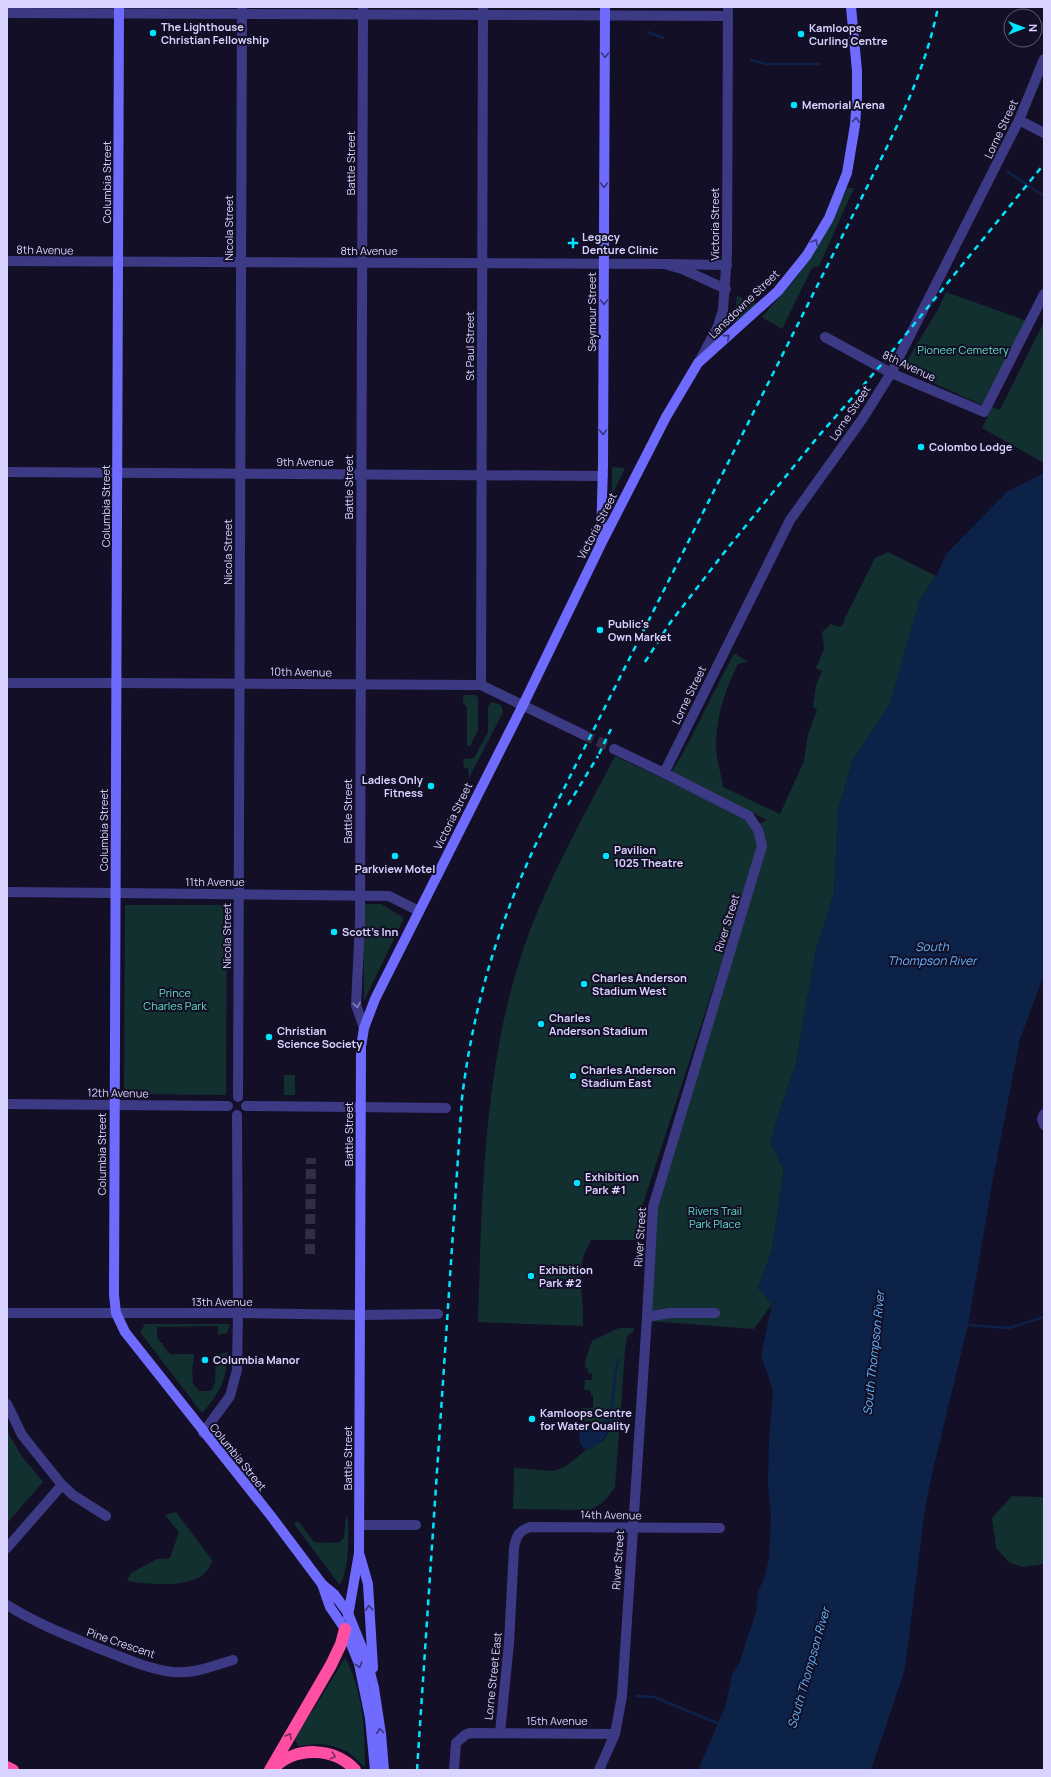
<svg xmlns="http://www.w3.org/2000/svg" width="1051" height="1777" font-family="Manrope,sans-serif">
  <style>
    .green { fill: #12302f }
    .water { fill: #0c2248 }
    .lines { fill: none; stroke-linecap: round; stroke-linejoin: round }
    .stream { stroke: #0c2248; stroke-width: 2.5 }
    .minor-tunnel { stroke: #312d47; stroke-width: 10; stroke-dasharray: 10 5; stroke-linecap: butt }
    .tertiary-tunnel { stroke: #312d47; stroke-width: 10; stroke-dasharray: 10 5; stroke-linecap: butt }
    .minor { stroke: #3d3a85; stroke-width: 10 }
    .tertiary { stroke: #3d3a85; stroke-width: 10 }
    .secondary { stroke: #6f6bff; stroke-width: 10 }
    .motorway { stroke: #ff4fa3; stroke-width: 12 }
    .rail { stroke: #00e5ff; stroke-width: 2.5; stroke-dasharray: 6 5; stroke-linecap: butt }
    .oneway { stroke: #38347d }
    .oneway2 { stroke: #837fbc }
    .oneway3 { stroke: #7d2c5e }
    .poi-dot { fill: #00e5ff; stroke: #130f26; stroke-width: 1.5 }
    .labels { text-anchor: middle; stroke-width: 4; stroke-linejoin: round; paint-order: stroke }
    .poi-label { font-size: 11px; font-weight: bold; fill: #d9d4ff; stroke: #130f26; text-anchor: start }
    .street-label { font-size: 11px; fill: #d9d4ff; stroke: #130f26 }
    .park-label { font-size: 11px; fill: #5fe0c0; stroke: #130f26 }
    .water-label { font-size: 12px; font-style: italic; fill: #62b6ff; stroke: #130f26 }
  </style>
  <rect width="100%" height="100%" fill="#130f26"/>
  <g class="green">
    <polygon points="847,188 854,188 819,266 812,268 782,329 762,317 795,279 818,247"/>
    <polygon points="946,292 1027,321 982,405 902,369 937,311"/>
    <polygon points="737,296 756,304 738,323 734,320"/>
    <polygon points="1044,322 1044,463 982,428 992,407 1000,410"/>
    <polygon points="612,467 625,468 612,495"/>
    <path d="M888,552L936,576L920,600L890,704L853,759L838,811L834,893L816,950L796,1064L777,1119L771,1144L784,1169L772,1250L758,1288L772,1304L754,1329L649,1321L655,1207L765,845L758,824L767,820L671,772L682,755L734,653L748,662L738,664C725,691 717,713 716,744C716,758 721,773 723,787L780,814L804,761L808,734L817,710L813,707L816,685L822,671L816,668L824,649L822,632L831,624L840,627L843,624L844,620L875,558Z"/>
    <polygon points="463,695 475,695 478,698 478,730 470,746 467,746 467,708 463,703"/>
    <polygon points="492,702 501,705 503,712 469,778 468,768 464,768 463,759 474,758 488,732 488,706"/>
    <path d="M615,756L748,818L759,847L642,1207L640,1240H591C588,1247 583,1255 582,1263C579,1284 584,1305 583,1326L478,1322C482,1198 483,1071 522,953C545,884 582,820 615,756Z"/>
    <polygon points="363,904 381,904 404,918 364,1001"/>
    <polygon points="125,905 227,905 226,1095 130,1094 124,1087"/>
    <rect x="284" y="1075" width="11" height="20"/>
    <path d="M145,1324H230L227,1333L218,1335V1326L157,1327V1337L161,1343H163V1346L170,1354H194L193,1366H192L193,1384L199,1391H211L215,1382L216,1355L228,1352C226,1380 221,1392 202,1413L140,1332Z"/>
    <path d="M619,1328H634L633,1332L627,1336L625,1351L615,1487C607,1498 602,1505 590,1510L513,1509L514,1468L555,1471L566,1466L586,1450L603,1441L608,1434L611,1414L603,1422L582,1421V1408H593V1395H591V1391L584,1390L585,1380H592V1374L588,1373V1369L585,1368L586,1358L592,1341Z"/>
    <polygon points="7,1431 21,1455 43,1482 7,1523"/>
    <polygon points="1012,1496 1044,1497 1044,1564 1023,1567 1010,1563 996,1548 992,1518"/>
    <path d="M176,1512L212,1560C205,1592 151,1584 127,1581L131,1573L157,1559L170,1558L179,1532L165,1515Z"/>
    <path d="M346,1516L348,1518C348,1539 350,1563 341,1583L339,1584L294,1524L298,1521L314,1542L338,1543L344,1538Z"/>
    <path d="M345,1658C363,1690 365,1731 365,1767L347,1751L333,1746L320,1744L298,1746L295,1739Z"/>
  </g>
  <g class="water">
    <polygon points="1044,473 1044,975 1020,1039 993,1179 968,1325 933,1470 925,1509 905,1669 871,1770 698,1770 726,1704 732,1675 739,1664 756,1612 758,1592 765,1576 769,1557 771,1517 768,1483 769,1441 773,1390 761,1355 772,1304 758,1288 772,1250 784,1169 771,1144 777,1119 796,1064 816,950 834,893 838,812 853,759 890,703 920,600 936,576 947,553 1008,491"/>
    <path d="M611,1413C609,1435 606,1442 586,1450L580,1444L578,1420L591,1423L603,1422Z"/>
  </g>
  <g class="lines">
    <g class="stream">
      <polyline points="648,32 663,38"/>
      <polyline points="751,60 766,64 820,64"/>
      <polyline points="1007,171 1044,196"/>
      <polyline points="968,1325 1009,1328 1044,1317"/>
      <polyline points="611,1413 616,1367 619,1359"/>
      <polyline points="637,1696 654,1697 717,1723"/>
    </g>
    <polyline class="minor-tunnel" points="310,1254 311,1158"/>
    <polyline class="tertiary-tunnel" points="584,735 614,749"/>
    <g class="minor">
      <polyline points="363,7 360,923 356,1005 364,1028"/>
      <polyline points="7,13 727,16"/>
      <polyline points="1019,120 1044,133"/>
      <polyline points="7,261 664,264 682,269 726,289"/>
      <polyline points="825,337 891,373 984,412 1044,294"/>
      <polyline points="7,472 603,476"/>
      <polyline points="7,683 117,683"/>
      <polyline points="481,685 483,7"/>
      <polyline points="116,893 389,896 419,911"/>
      <polyline points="238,1097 242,7"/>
      <polyline points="7,1104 228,1106"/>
      <polyline points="246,1106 446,1108"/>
      <polyline points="1044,1114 1042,1119 1044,1125"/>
      <polyline points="7,1313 238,1313 360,1315 438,1314"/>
      <polyline points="647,1317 670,1313 715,1313"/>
      <polyline points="7,1404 22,1435 62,1485 73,1495 106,1516"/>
      <polyline points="203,1433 230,1396 237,1370 238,1313 237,1115"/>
      <polyline points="359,1525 416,1525"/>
      <polyline points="7,1548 62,1485"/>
      <path d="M7,1605C37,1624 71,1637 103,1650C126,1659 149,1669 173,1672C194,1674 213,1666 233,1660"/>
      <path d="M500,1733L509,1643L514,1548C516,1537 518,1531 530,1527L720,1528"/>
      <polyline points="454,1770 456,1743 465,1735 470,1733 615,1734"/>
      <polyline points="599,1770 615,1734 622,1696 647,1317 653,1207 762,846 758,830 749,816 664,773"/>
    </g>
    <g class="tertiary">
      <polyline points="664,264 727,265"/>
      <polyline points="699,362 718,326 723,310 727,254 728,7"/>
      <polyline points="117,683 481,685 584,735"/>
      <polyline points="614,749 664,773 790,520 863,418 891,373 1019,120 1044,59"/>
      <polyline points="7,892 116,893"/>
    </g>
    <g class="secondary">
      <polyline points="119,7 114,1295 116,1313 125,1332 271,1516 322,1584 334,1594 348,1613 367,1660 374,1688 381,1734 384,1770"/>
      <polyline points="601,540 603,465 605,7"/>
      <polyline points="360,1556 368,1584 373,1668"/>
      <polyline points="322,1584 330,1607 345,1629 359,1664 370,1718 375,1770"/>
      <polyline points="348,1616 359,1553 361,1047 364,1028 375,999 523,705 601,544 666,417 698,363 778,291 807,255 829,218 847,173 855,125 857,97 857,71 851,7"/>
    </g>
    <g class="motorway">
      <polyline points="7,1767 13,1770"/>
      <path d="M274,1768C295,1746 335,1747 355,1770"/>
      <polyline points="270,1770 331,1665 341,1644 345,1629"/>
    </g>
    <g class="rail">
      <polyline points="645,662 670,623 723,554 816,439 881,365 1044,164"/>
      <polyline points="599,754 611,729"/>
      <polyline points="568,805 598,756"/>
      <path d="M417,1770L462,1098C473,1008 497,928 535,846L863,195C893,135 925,74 938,7"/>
    </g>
  </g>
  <defs><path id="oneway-chevron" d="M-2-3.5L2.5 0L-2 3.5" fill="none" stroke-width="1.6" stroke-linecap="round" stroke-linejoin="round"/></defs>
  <g class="oneway">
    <use href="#oneway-chevron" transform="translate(605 55) rotate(90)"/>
    <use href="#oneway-chevron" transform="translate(856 120) rotate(-85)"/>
    <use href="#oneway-chevron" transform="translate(604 185) rotate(90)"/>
    <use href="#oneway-chevron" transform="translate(815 242) rotate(-60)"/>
    <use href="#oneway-chevron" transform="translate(604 302) rotate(90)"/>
    <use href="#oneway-chevron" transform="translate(727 337) rotate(-41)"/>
    <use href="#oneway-chevron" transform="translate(603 432) rotate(90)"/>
    <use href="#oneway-chevron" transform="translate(369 1608) rotate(-93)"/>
    <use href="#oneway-chevron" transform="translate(359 1665) rotate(74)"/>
    <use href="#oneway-chevron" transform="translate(380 1731) rotate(-96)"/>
  </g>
  <use class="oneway2" href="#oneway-chevron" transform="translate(357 1005) rotate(80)"/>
  <g class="oneway3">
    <use href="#oneway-chevron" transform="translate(289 1736) rotate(-60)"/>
    <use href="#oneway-chevron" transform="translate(333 1756) rotate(19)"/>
  </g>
  <g class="poi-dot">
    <circle cx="153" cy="33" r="4"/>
    <circle cx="801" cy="34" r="4"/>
    <circle cx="794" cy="105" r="4"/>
    <path d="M571 237h4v4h4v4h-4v4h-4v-4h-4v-4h4z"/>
    <circle cx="921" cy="447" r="4"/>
    <circle cx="600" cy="630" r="4"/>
    <circle cx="431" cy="786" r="4"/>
    <circle cx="395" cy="856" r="4"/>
    <circle cx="606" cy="856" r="4"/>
    <circle cx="334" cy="932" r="4"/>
    <circle cx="584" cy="984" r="4"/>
    <circle cx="541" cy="1024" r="4"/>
    <circle cx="269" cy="1037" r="4"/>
    <circle cx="573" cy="1076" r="4"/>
    <circle cx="577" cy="1183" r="4"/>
    <circle cx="531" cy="1276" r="4"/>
    <circle cx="205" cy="1360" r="4"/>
    <circle cx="532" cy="1419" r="4"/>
  </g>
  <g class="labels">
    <g class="poi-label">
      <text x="161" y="31">The Lighthouse<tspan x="161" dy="13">Christian Fellowship</tspan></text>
      <text x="809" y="32">Kamloops<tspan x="809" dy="13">Curling Centre</tspan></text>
      <text x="802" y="109">Memorial Arena</text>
      <text x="582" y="241">Legacy<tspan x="582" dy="13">Denture Clinic</tspan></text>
      <text x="929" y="451">Colombo Lodge</text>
      <text x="608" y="628">Public's<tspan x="608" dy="13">Own Market</tspan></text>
      <text x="423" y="784" text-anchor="end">Ladies Only<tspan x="423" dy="13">Fitness</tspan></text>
      <text x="614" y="854">Pavilion<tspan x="614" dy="13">1025 Theatre</tspan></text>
      <text x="395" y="873" text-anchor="middle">Parkview Motel</text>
      <text x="342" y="936">Scott's Inn</text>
      <text x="592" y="982">Charles Anderson<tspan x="592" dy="13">Stadium West</tspan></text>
      <text x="549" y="1022">Charles<tspan x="549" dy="13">Anderson Stadium</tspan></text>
      <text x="277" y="1035">Christian<tspan x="277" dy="13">Science Society</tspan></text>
      <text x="581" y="1074">Charles Anderson<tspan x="581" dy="13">Stadium East</tspan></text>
      <text x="585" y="1181">Exhibition<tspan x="585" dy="13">Park #1</tspan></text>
      <text x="539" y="1274">Exhibition<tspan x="539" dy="13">Park #2</tspan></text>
      <text x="213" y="1364">Columbia Manor</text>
      <text x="540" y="1417">Kamloops Centre<tspan x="540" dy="13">for Water Quality</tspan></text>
    </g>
    <g class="street-label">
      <text transform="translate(1001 129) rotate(-65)" y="4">Lorne Street</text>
      <text transform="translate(351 163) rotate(-90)" y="4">Battle Street</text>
      <text transform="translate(107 182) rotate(-90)" y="4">Columbia Street</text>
      <text transform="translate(715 224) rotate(-90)" y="4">Victoria Street</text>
      <text transform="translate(229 228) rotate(-90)" y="4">Nicola Street</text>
      <text transform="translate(45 250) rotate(1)" y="4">8th Avenue</text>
      <text x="369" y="255">8th Avenue</text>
      <text transform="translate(744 304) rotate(-44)" y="4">Lansdowne Street</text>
      <text transform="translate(592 312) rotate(-90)" y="4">Seymour Street</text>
      <text transform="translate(470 346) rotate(-90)" y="4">St Paul Street</text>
      <text transform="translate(909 366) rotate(25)" y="4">8th Avenue</text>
      <text transform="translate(850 413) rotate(-56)" y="4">Lorne Street</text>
      <text x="305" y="466">9th Avenue</text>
      <text transform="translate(349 487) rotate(-90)" y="4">Battle Street</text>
      <text transform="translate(106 506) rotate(-90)" y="4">Columbia Street</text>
      <text transform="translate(597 526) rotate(-63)" y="4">Victoria Street</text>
      <text transform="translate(228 552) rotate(-90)" y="4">Nicola Street</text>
      <text transform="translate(301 672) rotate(1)" y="4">10th Avenue</text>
      <text transform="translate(689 695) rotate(-64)" y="4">Lorne Street</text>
      <text transform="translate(348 811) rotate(-90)" y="4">Battle Street</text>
      <text transform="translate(453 816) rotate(-64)" y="4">Victoria Street</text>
      <text transform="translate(104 830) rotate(-90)" y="4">Columbia Street</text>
      <text x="215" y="886">11th Avenue</text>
      <text transform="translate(727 923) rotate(-73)" y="4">River Street</text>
      <text transform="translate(227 936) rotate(-90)" y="4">Nicola Street</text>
      <text transform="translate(118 1093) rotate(1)" y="4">12th Avenue</text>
      <text transform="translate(349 1134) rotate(-90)" y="4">Battle Street</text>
      <text transform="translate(102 1154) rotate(-90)" y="4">Columbia Street</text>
      <text transform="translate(640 1237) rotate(-86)" y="4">River Street</text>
      <text x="222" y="1306">13th Avenue</text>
      <text transform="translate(238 1457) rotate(51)" y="4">Columbia Street</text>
      <text transform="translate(348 1458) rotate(-90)" y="4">Battle Street</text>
      <text transform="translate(611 1515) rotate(1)" y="4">14th Avenue</text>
      <text transform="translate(618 1560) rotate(-86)" y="4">River Street</text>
      <text transform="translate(121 1643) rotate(19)" y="4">Pine Crescent</text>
      <text transform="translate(493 1676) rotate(-84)" y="4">Lorne Street East</text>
      <text x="557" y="1725">15th Avenue</text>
    </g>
    <g class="park-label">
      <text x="963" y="354">Pioneer Cemetery</text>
      <text x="175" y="997">Prince<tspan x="175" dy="13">Charles Park</tspan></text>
      <text x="715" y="1215">Rivers Trail<tspan x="715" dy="13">Park Place</tspan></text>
    </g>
    <g class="water-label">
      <text x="932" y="951">South<tspan x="932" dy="14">Thompson River</tspan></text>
      <text transform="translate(874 1353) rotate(-84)" y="4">South Thompson River</text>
      <text transform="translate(809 1668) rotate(-74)" y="4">South Thompson River</text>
    </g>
  </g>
  <rect width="1051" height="1777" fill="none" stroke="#d9d4ff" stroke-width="16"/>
  <g transform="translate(1023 28) rotate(90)"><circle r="19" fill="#130f26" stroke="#625e7d"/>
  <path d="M0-3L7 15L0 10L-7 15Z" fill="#00e5ff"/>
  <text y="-6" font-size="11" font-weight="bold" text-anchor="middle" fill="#d9d4ff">N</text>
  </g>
</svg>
